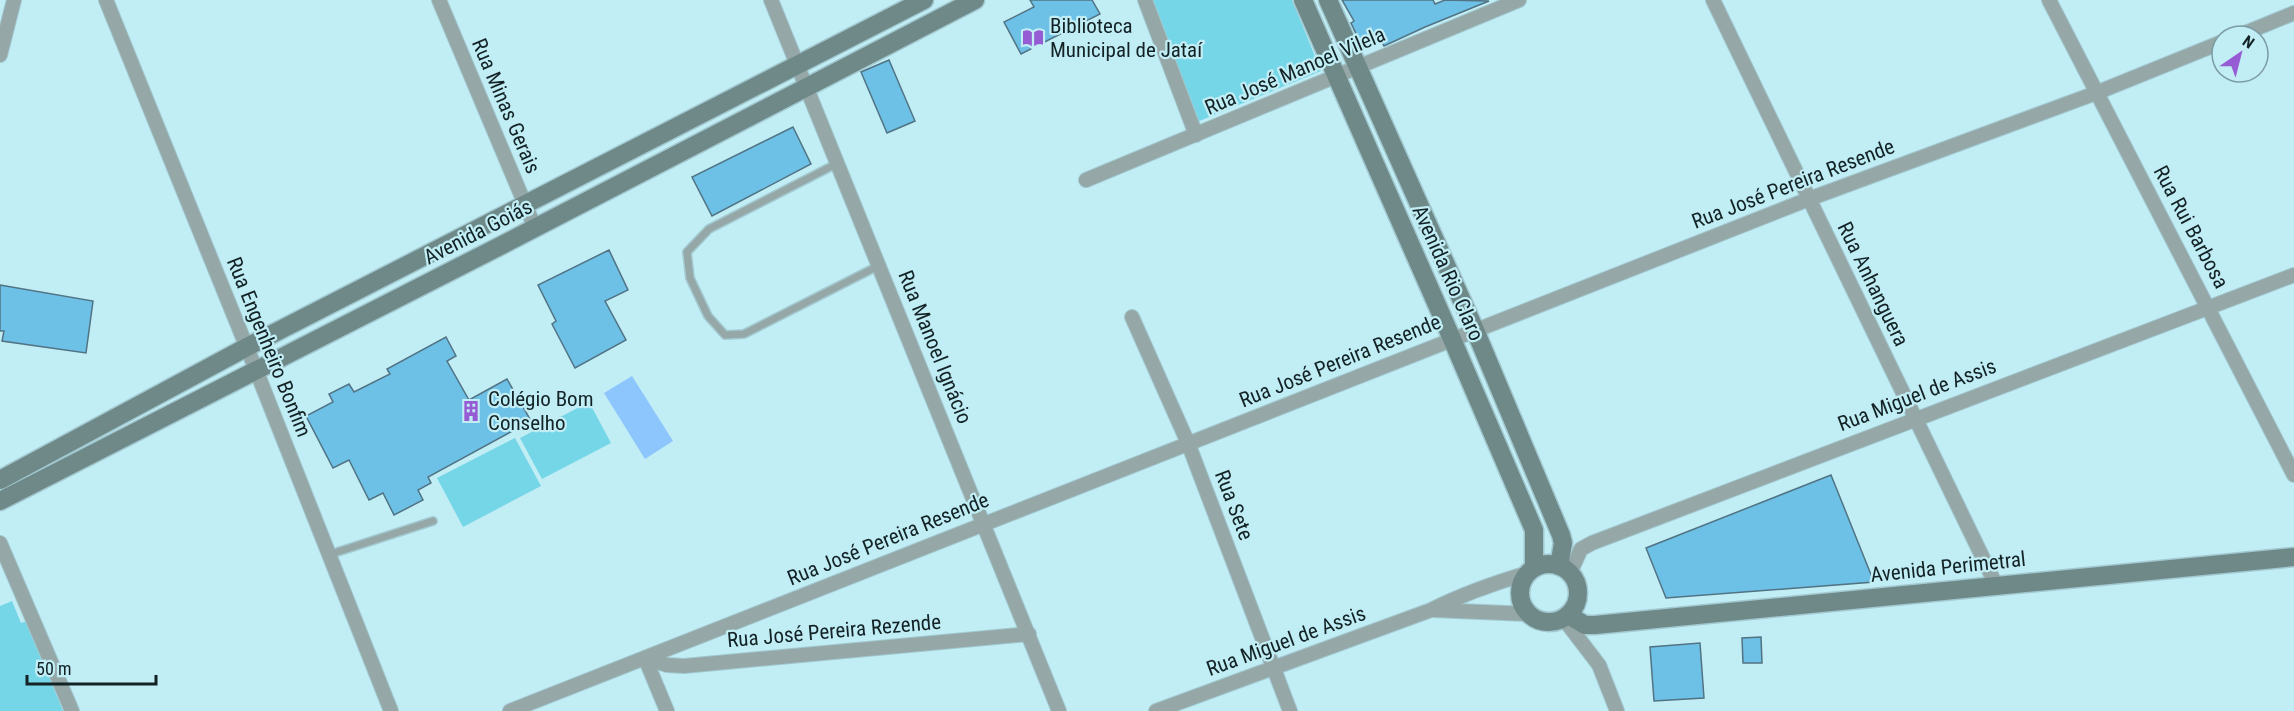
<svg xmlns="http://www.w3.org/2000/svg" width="2294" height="711" font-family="'Roboto Condensed',sans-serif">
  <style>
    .green { fill: #75d6e7 }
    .water { fill: #8dc6fc }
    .building { fill: #6dc0e6; stroke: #517383; stroke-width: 1.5 }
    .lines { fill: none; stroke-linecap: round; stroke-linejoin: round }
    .lane-casing { stroke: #a2c8d0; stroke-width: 10 }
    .street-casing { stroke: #a2c8d0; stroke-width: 16 }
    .secondary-casing { stroke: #a2c8d0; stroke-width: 21 }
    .lane { stroke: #95a7a6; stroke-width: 7 }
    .street { stroke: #95a7a6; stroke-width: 14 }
    .secondary { stroke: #6e8988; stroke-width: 18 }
    .labels { text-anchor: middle; stroke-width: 4.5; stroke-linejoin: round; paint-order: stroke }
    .poi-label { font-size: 21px; fill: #122225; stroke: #c1edf5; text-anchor: start }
    .street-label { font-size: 21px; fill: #122225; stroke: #c1edf5 }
  </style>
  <rect width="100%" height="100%" fill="#c1edf5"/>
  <g class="green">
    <polygon points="1145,0 1292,0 1321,71 1197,122"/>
    <polygon points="589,402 611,443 542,479 520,438"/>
    <polygon points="515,438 541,486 463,527 437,478"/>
    <polygon points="12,601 21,623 27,621 63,711 0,711 0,606"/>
  </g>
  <polygon class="water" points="632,376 673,441 645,459 604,393"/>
  <g class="building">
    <polygon points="1030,0 1092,0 1100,14 1021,54 1004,22 1034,7"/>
    <polygon points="1342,0 1433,0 1435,4 1445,0 1489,1 1425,27 1384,46 1377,33 1360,42 1351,23 1354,21"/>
    <polygon points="889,60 915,121 887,133 861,72"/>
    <polygon points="793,127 811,164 712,216 692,177"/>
    <polygon points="609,250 628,290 605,301 626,340 575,368 552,324 556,321 538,285"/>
    <polygon points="0,285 93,301 86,353 2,341 4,331 0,331"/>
    <polygon points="446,337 456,356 447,361 469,400 507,379 531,421 428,477 431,483 418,490 423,500 394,515 383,493 369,500 349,460 333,468 306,416 333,402 329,394 349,384 354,392 390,374 387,369"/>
    <polygon points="1831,475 1874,582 1666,598 1646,548"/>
    <polygon points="1761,637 1762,663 1743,663 1742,638"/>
    <polygon points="1700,643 1704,698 1654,701 1650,647"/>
  </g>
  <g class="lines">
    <defs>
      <g id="lane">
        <polyline points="838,163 709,229 687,252 690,278 708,316 725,335 744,334 880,265"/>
        <polyline points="328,555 433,521"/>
      </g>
      <g id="street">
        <polyline points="106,0 256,370 391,711"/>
        <polyline points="439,0 535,228"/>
        <polyline points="771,0 1059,711"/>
        <polyline points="1145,0 1196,135"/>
        <polyline points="1713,0 1996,585"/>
        <polyline points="2049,0 2294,475"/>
        <polyline points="2238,36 2294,13"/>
        <polyline points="0,55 14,0"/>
        <polyline points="1086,180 1519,0"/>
        <polyline points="1132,317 1188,443 1290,711"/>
        <polyline points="0,543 72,711"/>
        <polyline points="1570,573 1581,549 1592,543 2294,275"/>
        <polyline points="1433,610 1529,614"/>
        <polyline points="1563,618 1599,665 1617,711"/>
        <polyline points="645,658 667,665 684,666 1029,634"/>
        <polyline points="645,658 667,711"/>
        <polyline points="510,711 1809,199 2096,93 2222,42"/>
        <path d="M1156,711L1431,610C1463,594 1494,583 1528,573"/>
      </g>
      <g id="secondary">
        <polyline points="1303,0 1452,339 1534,530 1534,568"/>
        <polyline points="1328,0 1475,330 1561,535 1563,543 1559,566"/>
        <polyline points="0,480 247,347 924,0"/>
        <polyline points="0,501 504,244 975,0"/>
        <circle cx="1549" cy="593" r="29"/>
        <polyline points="1568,615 1585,625 1595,625 2294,557"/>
      </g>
    </defs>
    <use href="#lane" class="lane-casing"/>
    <use href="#street" class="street-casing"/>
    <use href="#secondary" class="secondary-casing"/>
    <use href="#lane" class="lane"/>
    <use href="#street" class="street"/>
    <use href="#secondary" class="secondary"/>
  </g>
  <defs>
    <symbol id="library-bare" viewBox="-9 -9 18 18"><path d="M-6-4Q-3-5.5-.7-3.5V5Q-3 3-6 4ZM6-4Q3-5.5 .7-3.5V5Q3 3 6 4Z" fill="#965cd4" stroke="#c1edf5" stroke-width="2.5" paint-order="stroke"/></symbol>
    <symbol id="building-bare" viewBox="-9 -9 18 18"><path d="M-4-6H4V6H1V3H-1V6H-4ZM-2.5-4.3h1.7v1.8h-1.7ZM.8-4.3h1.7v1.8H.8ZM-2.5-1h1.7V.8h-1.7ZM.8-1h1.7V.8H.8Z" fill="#965cd4" stroke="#c1edf5" stroke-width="2.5" paint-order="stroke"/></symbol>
  </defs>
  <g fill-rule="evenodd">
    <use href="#library-bare" x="1018" y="23" width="30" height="30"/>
    <use href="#building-bare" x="456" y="396" width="30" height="30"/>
  </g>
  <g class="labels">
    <g class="poi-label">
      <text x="1050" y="33">Biblioteca<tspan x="1050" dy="24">Municipal de Jataí</tspan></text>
      <text x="488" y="406">Colégio Bom<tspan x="488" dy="24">Conselho</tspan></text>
    </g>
    <g class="street-label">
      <text transform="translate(1295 71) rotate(-23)" y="7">Rua José Manoel Vilela</text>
      <text transform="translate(506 106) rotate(67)" y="7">Rua Minas Gerais</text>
      <text transform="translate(1793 184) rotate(-21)" y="7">Rua José Pereira Resende</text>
      <text transform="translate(2191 227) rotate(62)" y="7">Rua Rui Barbosa</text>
      <text transform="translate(478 232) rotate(-27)" y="7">Avenida Goiás</text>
      <text transform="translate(1448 273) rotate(66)" y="7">Avenida Rio Claro</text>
      <text transform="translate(1873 284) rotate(64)" y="7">Rua Anhanguera</text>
      <text transform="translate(269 347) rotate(68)" y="7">Rua Engenheiro Bonfim</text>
      <text transform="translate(935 347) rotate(68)" y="7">Rua Manoel Ignácio</text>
      <text transform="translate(1340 361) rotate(-22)" y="7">Rua José Pereira Resende</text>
      <text transform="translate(1917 395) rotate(-21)" y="7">Rua Miguel de Assis</text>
      <text transform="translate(1234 505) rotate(69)" y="7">Rua Sete</text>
      <text transform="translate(888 539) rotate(-22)" y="7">Rua José Pereira Resende</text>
      <text transform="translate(1948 567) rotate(-6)" y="7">Avenida Perimetral</text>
      <text transform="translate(834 631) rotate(-5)" y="7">Rua José Pereira Rezende</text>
      <text transform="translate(1286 641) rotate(-20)" y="7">Rua Miguel de Assis</text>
    </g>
  </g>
  <g transform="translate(2240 54) rotate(35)"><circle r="28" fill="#c1edf5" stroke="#7b9ca2" stroke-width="1.5"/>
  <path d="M0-4.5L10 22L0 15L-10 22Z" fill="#965cd4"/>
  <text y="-9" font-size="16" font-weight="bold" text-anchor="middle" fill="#122225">N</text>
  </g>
  <path d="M27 675v9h129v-9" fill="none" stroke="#122225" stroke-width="3"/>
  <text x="36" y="675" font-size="18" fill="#122225" stroke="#c1edf5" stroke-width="4.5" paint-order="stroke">50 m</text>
</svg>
